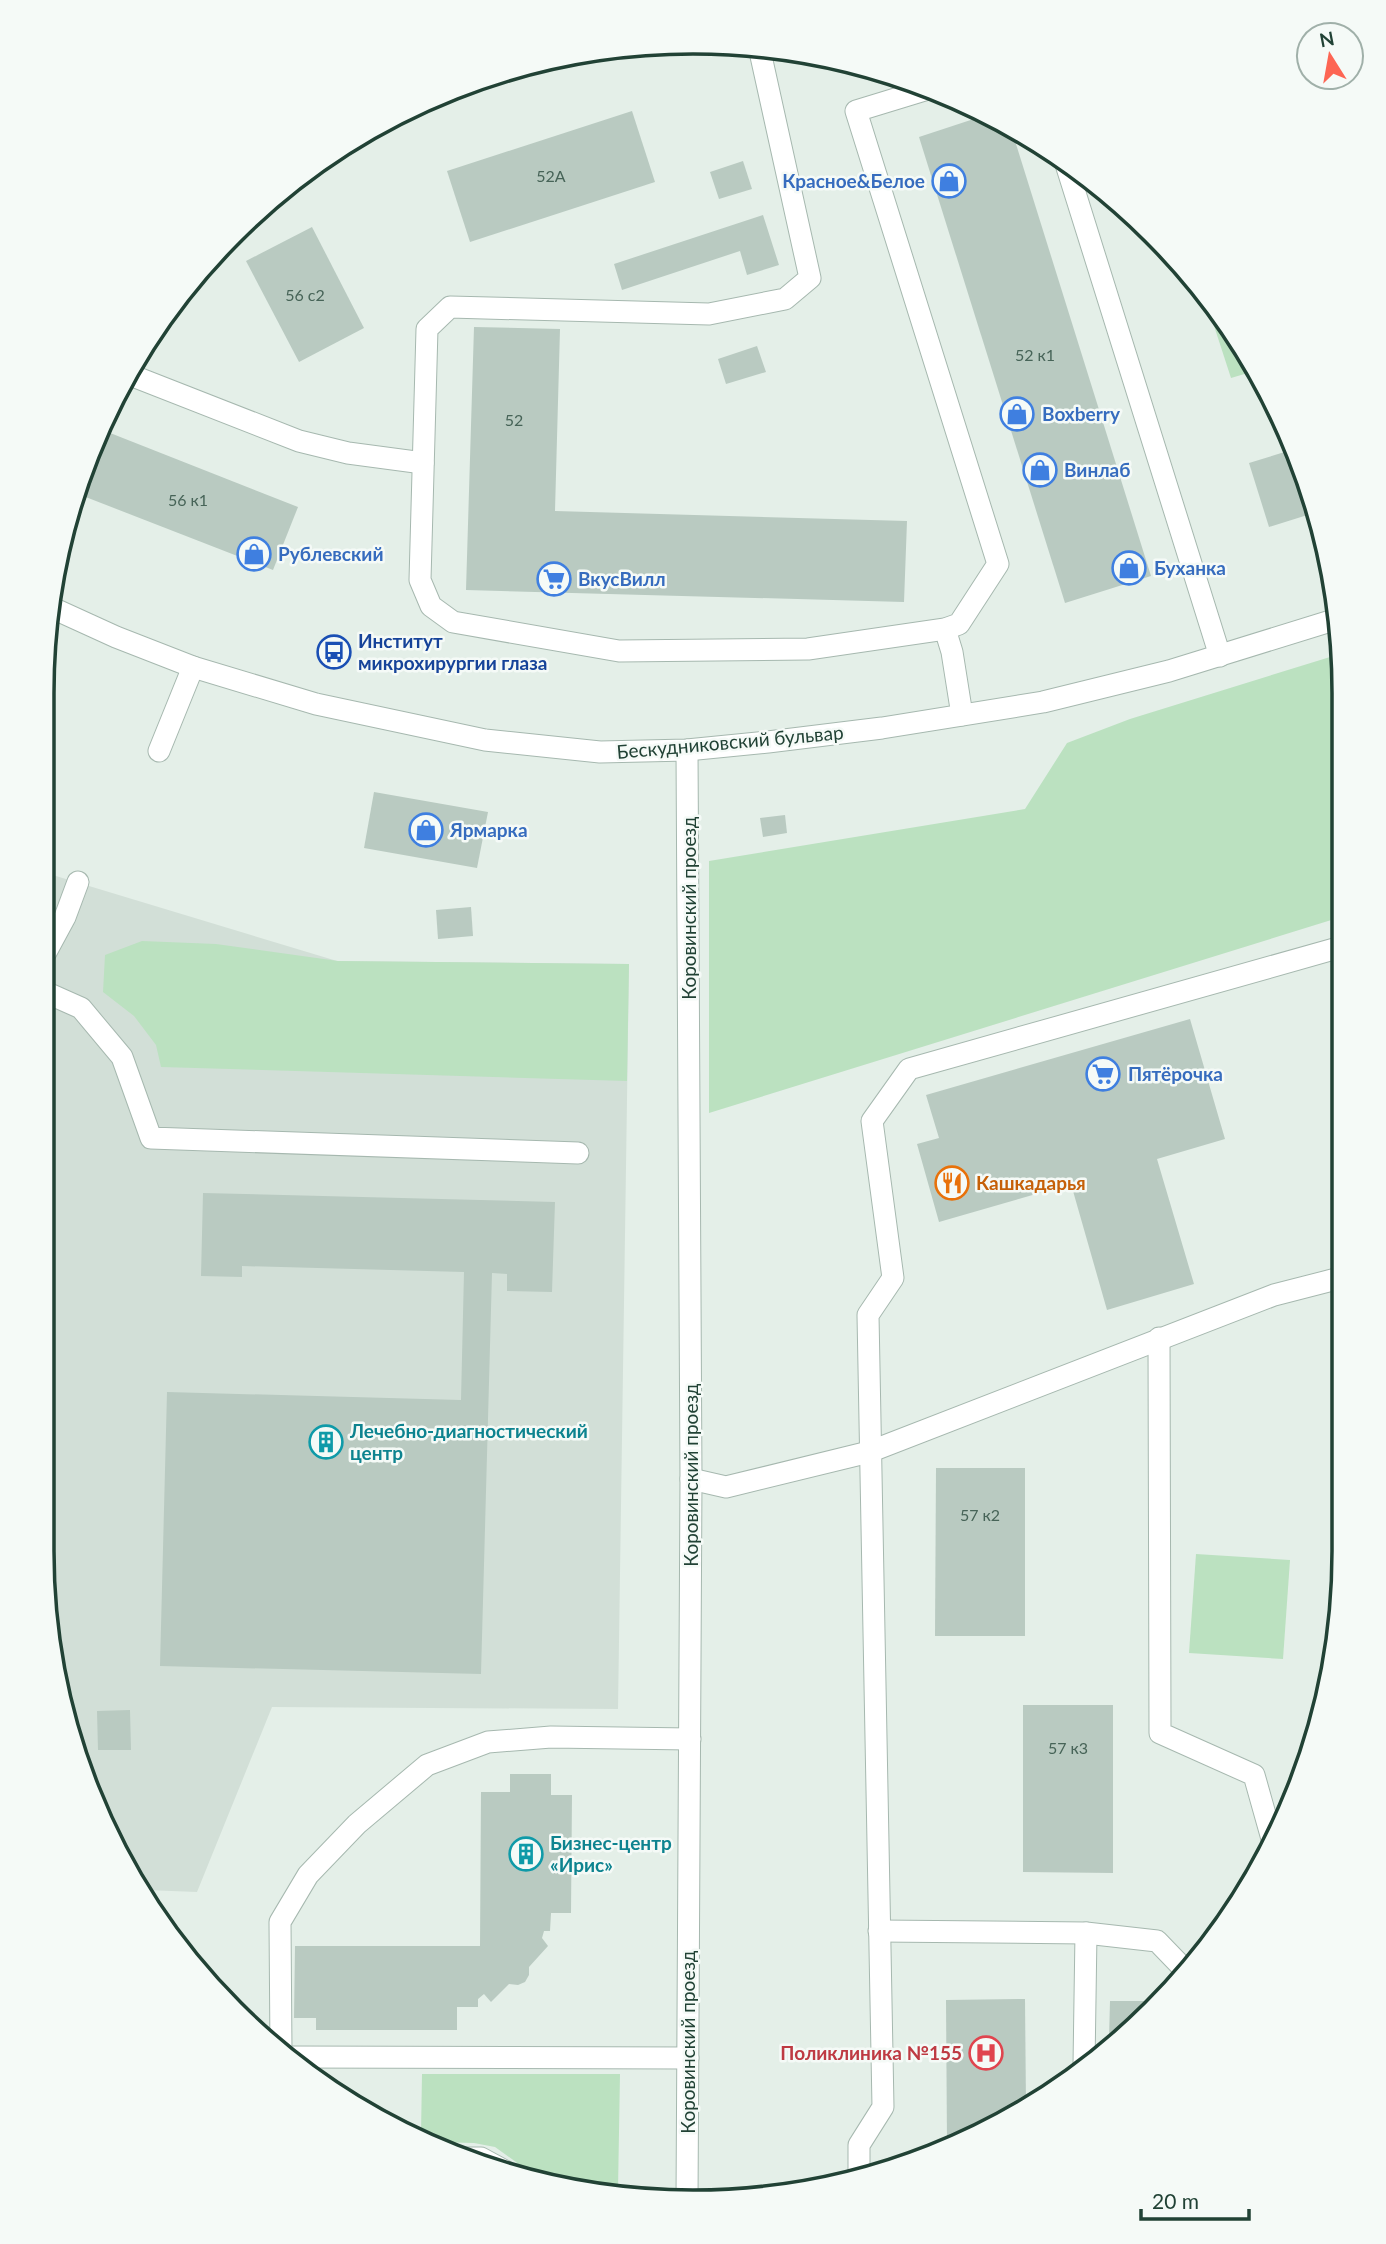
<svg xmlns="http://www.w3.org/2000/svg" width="1386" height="2244" font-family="Lato,sans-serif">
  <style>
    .built { fill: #d2dfd7 }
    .green { fill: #bbe1c0 }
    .building { fill: #b9cac1 }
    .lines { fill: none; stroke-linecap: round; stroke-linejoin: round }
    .minor-casing { stroke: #a6b8af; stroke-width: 23 }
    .minor { stroke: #fff; stroke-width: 21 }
    .labels { text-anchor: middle; stroke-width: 5; stroke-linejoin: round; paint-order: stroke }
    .number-label { font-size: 16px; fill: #476458 }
    .shop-label { font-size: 19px; font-weight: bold; fill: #366cbe; stroke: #f5faf7; text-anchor: start }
    .transit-label { font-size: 19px; font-weight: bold; fill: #164399; stroke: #f5faf7; text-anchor: start }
    .street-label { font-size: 19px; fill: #214235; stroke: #f5faf7 }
    .food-label { font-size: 19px; font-weight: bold; fill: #c56008; stroke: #f5faf7; text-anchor: start }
    .culture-label { font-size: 19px; font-weight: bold; fill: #0d838f; stroke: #f5faf7; text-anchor: start }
    .health-label { font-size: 19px; font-weight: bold; fill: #be3a42; stroke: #f5faf7; text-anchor: end }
    .rim { fill: none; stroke: #214235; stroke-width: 3.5 }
  </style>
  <rect width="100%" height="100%" fill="#e4efe8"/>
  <polygon class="built" points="46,873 337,961 629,964 618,1709 272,1707 197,1892 146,1890 76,1760 42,1551"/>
  <g class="green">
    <polygon points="1203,292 1257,368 1258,370 1231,378"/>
    <polygon points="1343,653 1341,917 709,1113 709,861 1025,809 1067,743 1130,719"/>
    <polygon points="142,941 216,944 338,961 629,964 627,1081 161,1067 156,1045 134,1016 103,992 105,955"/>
    <polygon points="1196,1554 1290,1560 1283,1659 1189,1653"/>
    <polygon points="422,2074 620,2074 618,2190 528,2175 516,2162 495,2147 474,2143 436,2142 421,2134"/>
  </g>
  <g class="building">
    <polygon points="632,111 655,182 470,242 447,171"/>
    <polygon points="989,114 1011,128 1151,576 1065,603 919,137"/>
    <polygon points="743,161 752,189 719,199 710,172"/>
    <polygon points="763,215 779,265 747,275 740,251 622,290 614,264"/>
    <polygon points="312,227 364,328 299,362 246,261"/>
    <polygon points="474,327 560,329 555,511 907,521 904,602 466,590"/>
    <polygon points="757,346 766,372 726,384 718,359"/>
    <polygon points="100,429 298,507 273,570 78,494 91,444"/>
    <polygon points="1291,450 1317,512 1269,527 1249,463"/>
    <polygon points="374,792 488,812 477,868 364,848"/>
    <polygon points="785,815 787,833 763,837 760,818"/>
    <polygon points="471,907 473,936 438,939 436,910"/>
    <polygon points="1190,1019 1225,1139 1157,1159 1194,1284 1107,1310 1071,1184 939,1222 917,1144 939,1138 926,1095"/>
    <polygon points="203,1193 555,1202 552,1292 507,1291 507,1274 492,1273 481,1674 160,1666 167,1392 461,1400 464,1272 242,1266 242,1277 201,1276"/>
    <polygon points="936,1468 1025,1468 1025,1636 935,1636"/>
    <polygon points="1023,1705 1113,1705 1113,1873 1023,1872"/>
    <polygon points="130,1710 131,1750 98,1750 97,1711"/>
    <polygon points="510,1774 551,1774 551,1795 572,1795 571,1913 551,1913 550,1931 544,1931 542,1938 548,1946 529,1967 529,1975 525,1982 518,1985 509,1984 491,2002 484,1994 478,1999 478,2007 457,2007 457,2030 316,2030 316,2018 294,2018 295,1946 480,1946 481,1792 510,1792"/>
    <polygon points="1025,1999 1026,2106 947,2145 946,2000"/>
    <polygon points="1110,2001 1148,2001 1148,2005 1109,2039"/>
  </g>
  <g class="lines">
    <defs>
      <g id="minor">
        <polyline points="759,47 810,278 785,299 709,314 450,307 427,329 420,580 431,606 453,622 619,651 808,649 945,629 959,624 998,564 856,111 928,89"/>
        <polyline points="1065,161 1220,656"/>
        <polyline points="133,372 138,378 299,441 348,453 423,463"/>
        <polyline points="48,606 116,637 193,667 316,704 485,740 600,752 687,750 768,742 882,728 1043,702 1169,671 1337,619"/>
        <polyline points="945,629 952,652 962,715"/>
        <polyline points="159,751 193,667"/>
        <polyline points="45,954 65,917 78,882"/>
        <polyline points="45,992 81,1008 122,1057 151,1138 578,1153"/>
        <polyline points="1159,1338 1160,1733 1254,1775 1272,1839"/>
        <polyline points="691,1479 726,1487 869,1452 1274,1295 1340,1278"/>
        <polyline points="879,1931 1086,1933 1157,1941 1185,1970"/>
        <polyline points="281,2051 280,1922 308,1875 357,1824 427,1765 488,1742 551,1737 690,1739"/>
        <polyline points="286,2057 688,2058"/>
        <polyline points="1084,2065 1086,1933"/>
        <polyline points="467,2158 481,2158 505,2171"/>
        <polyline points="859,2175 859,2145 883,2107 868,1315 893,1278 872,1121 909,1069 1341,947"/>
        <polyline points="687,2201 691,1479 687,750"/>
      </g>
    </defs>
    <use href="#minor" class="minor-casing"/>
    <use href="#minor" class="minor"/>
  </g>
  <defs>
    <symbol id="shop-ring" viewBox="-11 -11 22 22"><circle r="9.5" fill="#f5faf7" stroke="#3f7fe0" stroke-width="1.5"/><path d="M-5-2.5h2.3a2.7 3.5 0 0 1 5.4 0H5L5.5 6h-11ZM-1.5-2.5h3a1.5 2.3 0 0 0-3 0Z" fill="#3f7fe0"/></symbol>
    <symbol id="supermarket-ring" viewBox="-11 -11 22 22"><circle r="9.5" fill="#f5faf7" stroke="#3f7fe0" stroke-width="1.5"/><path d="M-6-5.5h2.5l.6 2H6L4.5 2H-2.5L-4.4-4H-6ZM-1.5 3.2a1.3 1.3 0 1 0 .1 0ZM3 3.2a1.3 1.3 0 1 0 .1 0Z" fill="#3f7fe0"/></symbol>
    <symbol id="bus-ring" viewBox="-11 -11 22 22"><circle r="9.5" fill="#f5faf7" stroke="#1a4fb4" stroke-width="1.5"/><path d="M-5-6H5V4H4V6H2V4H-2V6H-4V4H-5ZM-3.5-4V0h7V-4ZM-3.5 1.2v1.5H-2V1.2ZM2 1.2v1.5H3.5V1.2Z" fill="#1a4fb4"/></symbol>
    <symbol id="restaurant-ring" viewBox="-11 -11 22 22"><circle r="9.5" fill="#f5faf7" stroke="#e8710a" stroke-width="1.5"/><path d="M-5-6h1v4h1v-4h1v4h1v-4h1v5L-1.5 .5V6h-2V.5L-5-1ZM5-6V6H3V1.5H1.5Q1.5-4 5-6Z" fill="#e8710a"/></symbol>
    <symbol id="building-ring" viewBox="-11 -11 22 22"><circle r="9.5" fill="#f5faf7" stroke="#0f9aa8" stroke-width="1.5"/><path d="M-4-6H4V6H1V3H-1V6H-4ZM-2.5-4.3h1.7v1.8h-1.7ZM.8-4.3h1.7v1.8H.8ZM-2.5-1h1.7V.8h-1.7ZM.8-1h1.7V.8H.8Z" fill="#0f9aa8"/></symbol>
    <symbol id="hospital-ring" viewBox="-11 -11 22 22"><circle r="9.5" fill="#f5faf7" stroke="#e0444e" stroke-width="1.5"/><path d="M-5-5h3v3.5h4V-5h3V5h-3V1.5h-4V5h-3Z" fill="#e0444e"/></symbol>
  </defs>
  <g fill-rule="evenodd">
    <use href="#shop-ring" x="930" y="162" width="38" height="38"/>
    <use href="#shop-ring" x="998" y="395" width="38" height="38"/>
    <use href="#shop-ring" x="1021" y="451" width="38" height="38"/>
    <use href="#shop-ring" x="235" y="535" width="38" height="38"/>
    <use href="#shop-ring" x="1110" y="549" width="38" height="38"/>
    <use href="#supermarket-ring" x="535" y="560" width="38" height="38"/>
    <use href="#bus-ring" x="315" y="633" width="38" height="38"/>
    <use href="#shop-ring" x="407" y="811" width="38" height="38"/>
    <use href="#supermarket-ring" x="1084" y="1055" width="38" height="38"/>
    <use href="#restaurant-ring" x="933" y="1164" width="38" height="38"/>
    <use href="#building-ring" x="307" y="1423" width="38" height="38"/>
    <use href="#building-ring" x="507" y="1835" width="38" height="38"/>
    <use href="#hospital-ring" x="967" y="2034" width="38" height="38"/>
  </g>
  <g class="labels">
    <g class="number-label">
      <text x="551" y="182">52А</text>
      <text x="305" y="301">56 с2</text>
      <text x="1035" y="361">52 к1</text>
      <text x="514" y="426">52</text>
      <text x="188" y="506">56 к1</text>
      <text x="980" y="1521">57 к2</text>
      <text x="1068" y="1754">57 к3</text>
    </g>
    <g class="shop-label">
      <text x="925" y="188" text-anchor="end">Красное&amp;Белое</text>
      <text x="1042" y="421">Boxberry</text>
      <text x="1064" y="477">Винлаб</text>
      <text x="278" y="561">Рублевский</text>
      <text x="1154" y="575">Буханка</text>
      <text x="578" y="586">ВкусВилл</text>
      <text x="450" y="837">Ярмарка</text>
      <text x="1128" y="1081">Пятёрочка</text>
    </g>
    <g class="transit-label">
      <text x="358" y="648">Институт<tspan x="358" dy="22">микрохирургии глаза</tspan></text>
    </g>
    <g class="street-label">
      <text transform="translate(730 742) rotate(-5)" y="7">Бескудниковский бульвар</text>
      <text transform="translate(689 908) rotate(-90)" y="7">Коровинский проезд</text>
      <text transform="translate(691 1475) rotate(-90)" y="7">Коровинский проезд</text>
      <text transform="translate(688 2042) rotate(-90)" y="7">Коровинский проезд</text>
    </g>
    <g class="food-label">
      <text x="976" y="1190">Кашкадарья</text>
    </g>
    <g class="culture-label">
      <text x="350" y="1438">Лечебно-диагностический<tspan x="350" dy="22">центр</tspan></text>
      <text x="550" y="1850">Бизнес-центр<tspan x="550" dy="22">«Ирис»</tspan></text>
    </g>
    <g class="health-label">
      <text x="962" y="2060">Поликлиника №155</text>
    </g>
  </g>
  <path d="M0 0H1386V2244H0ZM693 54H693A639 639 0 0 1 1332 693V1551A639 639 0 0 1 693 2190H693A639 639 0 0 1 54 1551V693A639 639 0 0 1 693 54Z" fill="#f5faf7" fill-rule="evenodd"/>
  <path class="rim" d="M693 54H693A639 639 0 0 1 1332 693V1551A639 639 0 0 1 693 2190H693A639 639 0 0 1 54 1551V693A639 639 0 0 1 693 54Z"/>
  <g transform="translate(1330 56) rotate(349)"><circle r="33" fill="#f5faf7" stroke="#a0b0a9" stroke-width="2"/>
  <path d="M0-5L12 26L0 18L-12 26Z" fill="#fd6553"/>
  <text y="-10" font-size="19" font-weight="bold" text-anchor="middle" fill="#214235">N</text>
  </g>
  <path d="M1141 2209v10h108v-10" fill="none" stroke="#214235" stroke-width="3.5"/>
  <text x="1152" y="2209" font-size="21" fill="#214235" stroke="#f5faf7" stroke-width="5" paint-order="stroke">20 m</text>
</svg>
